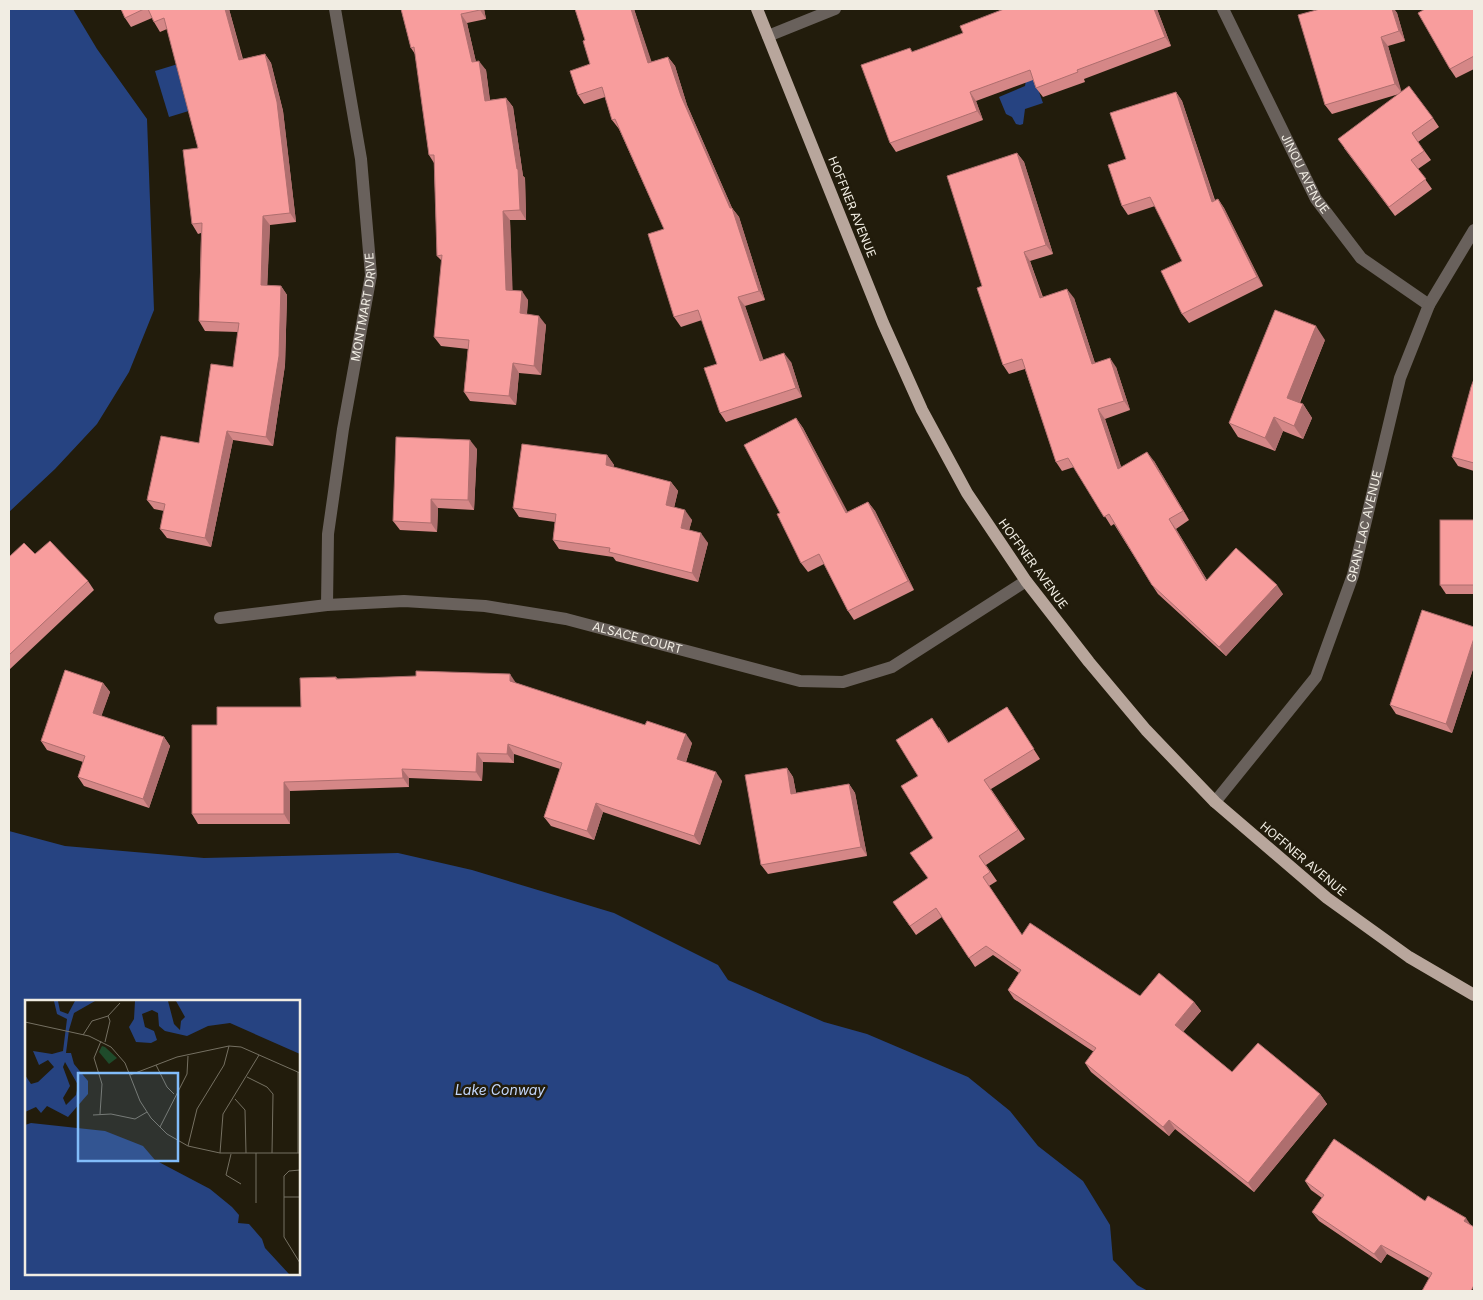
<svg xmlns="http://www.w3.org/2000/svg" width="1483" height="1300" font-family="Inter,sans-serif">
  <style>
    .water { fill: #264381; fill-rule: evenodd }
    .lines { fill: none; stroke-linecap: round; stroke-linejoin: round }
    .minor { stroke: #69615c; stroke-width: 12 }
    .major { stroke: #b8a69c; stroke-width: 12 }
    .wall { fill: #d58787 }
    .shaded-wall { fill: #ae6e6e }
    .building { fill: #f89d9d; stroke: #ae6e6e }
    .labels { text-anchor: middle; stroke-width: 5; stroke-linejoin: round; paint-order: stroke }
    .street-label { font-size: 12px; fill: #f1ede3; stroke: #221c0c }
    .water-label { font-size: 14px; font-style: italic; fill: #c3d7fc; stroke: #221c0c }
    .inset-road { fill: none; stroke: #757062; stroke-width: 1 }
    .view { fill: #81bcfa; fill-opacity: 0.15; stroke: #81bcfa; stroke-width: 2.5 }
    .inset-edge { fill: none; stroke: #f1ede3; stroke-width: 2.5 }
  </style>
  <rect width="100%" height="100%" fill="#221c0c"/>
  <g class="water">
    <polygon points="9,9 73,9 97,49 147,119 154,310 129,372 97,424 55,469 9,512"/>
    <polygon points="178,64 192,110 169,117 155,71"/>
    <polygon points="1034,78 1043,103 1025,109 1023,124 1020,125 1016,124 1012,117 1006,114 999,97 1025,86 1026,80"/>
    <path d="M9,831L65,846L204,858L398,853L472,870L614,913L718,965L728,980L824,1022L867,1034L968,1077L1010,1111L1038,1146L1083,1181L1110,1225L1113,1260L1137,1285L1148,1291H9ZM26,1001H299V1274H26Z"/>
  </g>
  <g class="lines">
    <g class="minor">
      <path id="s1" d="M1223,9L1316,199L1361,258L1429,305"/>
      <polyline points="768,36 835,9"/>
      <path id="s2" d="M327,605L328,534L343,429L371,275L361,159L335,9"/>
      <path id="s3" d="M220,618L327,605L404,601L485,606L566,619L800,681L843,682L892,667L1026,581"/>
      <path id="s4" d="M1215,802L1316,677L1353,575L1400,378L1429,305L1474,230"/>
    </g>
    <polyline class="major" points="757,9 883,323 922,410 967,493 1026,581 1089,662 1146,730 1215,802 1327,898 1409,957 1474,995"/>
  </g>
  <g class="wall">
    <polygon points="121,9 229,9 243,59 265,54 271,63 283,111 296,222 270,225 267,285 281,286 287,295 285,365 273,446 233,440 211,547 167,538 160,529 164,511 154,509 147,500 199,443 233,367 238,332 205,331 199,321 201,233 198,234 192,224 198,148 167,29 160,32 154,22 152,18 131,27 125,18"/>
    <polygon points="401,9 484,9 486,19 467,23 476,62 486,70 490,100 506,98 513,107 523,176 525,178 526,220 510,220 512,290 528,300 527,314 546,325 541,375 519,373 516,405 470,401 464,392 468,349 441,346 434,337 442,261 437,256 434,163 429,155 415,54 411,48"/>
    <polygon points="575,9 634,9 651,62 668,57 675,66 687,105 732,208 739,217 765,300 745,306 763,360 791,362 802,397 726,422 720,413 717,364 702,320 681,327 674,317 664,229 619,129 612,120 605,97 584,104 578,95 590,64 585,40"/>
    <polygon points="1157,9 1171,46 1084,79 1085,82 1043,97 1036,88 1033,80 976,101 983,120 896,152 890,143 913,51"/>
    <polygon points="1320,9 1394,9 1397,13 1405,41 1388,46 1401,92 1433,118 1439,127 1418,142 1431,160 1418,169 1432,189 1395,216 1344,148 1399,94 1332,114 1325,105"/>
    <polygon points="1474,9 1474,69 1456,78 1450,69"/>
    <polygon points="1176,92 1182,101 1215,200 1218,199 1224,208 1263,286 1189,323 1182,314 1182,261 1155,206 1128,215 1122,206 1126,159"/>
    <polygon points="1017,153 1024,162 1053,254 1030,261 1043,297 1074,298 1095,363 1116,367 1130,410 1105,419 1121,467 1154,461 1189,520 1176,529 1207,580 1283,594 1226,656 1158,594 1152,585 1114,524 1111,526 1074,467 1062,471 1056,462 1025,369 1009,374 1003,365 982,286"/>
    <polygon points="1325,340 1300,403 1303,404 1312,418 1303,439 1283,431 1275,451 1238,437 1229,423"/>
    <polygon points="1474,379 1474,471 1458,466 1452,457"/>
    <polygon points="796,418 803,428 847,512 868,502 875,511 914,590 854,620 848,611 824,564 808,572 801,563 780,513"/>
    <polygon points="477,449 474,510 438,508 437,532 400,530 393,521"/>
    <polygon points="607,455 614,465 613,467 671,482 678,491 674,508 692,520 689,530 708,543 698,582 616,561 613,557 559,549 553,540 555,522 519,517 513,508"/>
    <polygon points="1474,520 1474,594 1446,594 1440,585"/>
    <polygon points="35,554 88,581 94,590 9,670 9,557"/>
    <polygon points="1474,627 1474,666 1452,733 1396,714 1390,705"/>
    <polygon points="336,677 338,679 516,683 692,743 686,762 722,781 700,845 603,812 594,840 551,826 544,817 560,769 514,754 514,763 483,762 482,781 409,778 409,787 290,791 290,824 198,824 192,814 217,725 301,707"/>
    <polygon points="103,683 110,692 101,716 164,737 170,746 149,808 84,786 78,777 83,762 47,750 41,741"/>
    <polygon points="1007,707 1040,759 991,789 1025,839 986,865 997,881 989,886 1022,935 1140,996 1194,1002 1201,1011 1183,1032 1232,1072 1320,1094 1327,1104 1254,1192 1175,1129 1169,1136 1091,1072 1085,1063 1094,1052 1014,999 1008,990 1019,973 993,955 975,967 942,917 916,935 893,902 928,878 933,838 918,776 939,727 949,743"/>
    <polygon points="787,768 793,777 796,793 849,784 855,793 867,856 768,874 761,865"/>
    <polygon points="1305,1181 1425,1201 1466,1218 1429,1278 1387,1254 1381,1263 1319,1221 1312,1212 1322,1198 1311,1190"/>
  </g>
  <g class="shaded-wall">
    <polygon points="225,9 229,9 245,69 239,60"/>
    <polygon points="479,9 484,9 486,19 480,10"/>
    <polygon points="631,9 634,9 655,72 648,63"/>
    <polygon points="1154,9 1157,9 1171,46 1165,37"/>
    <polygon points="1392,9 1394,9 1397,13 1405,41 1399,31"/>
    <polygon points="461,14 467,23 478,71 472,62"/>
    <polygon points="1381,37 1388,46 1402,93 1395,84"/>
    <polygon points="265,54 271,63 283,111 296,222 290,213"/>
    <polygon points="668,57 675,66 687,105 732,208 739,217 765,300 759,291 730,208 681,96"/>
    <polygon points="479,61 486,70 491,110 485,101"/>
    <polygon points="970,92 976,101 983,120 977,111"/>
    <polygon points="1176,92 1182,101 1218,211 1212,202"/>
    <polygon points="506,98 513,107 523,176 525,178 526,220 520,210 517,169"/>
    <polygon points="1017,153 1024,162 1053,254 1046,245"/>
    <polygon points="1218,199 1224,208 1263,286 1257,277"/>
    <polygon points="503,211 510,220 513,299 506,290"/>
    <polygon points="263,216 270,225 267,294 261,285"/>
    <polygon points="1024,252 1030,261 1046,308 1040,298"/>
    <polygon points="281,286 287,295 285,365 273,446 266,437"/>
    <polygon points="1067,289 1074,298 1098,373 1092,364"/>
    <polygon points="522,291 528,300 526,322 520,313"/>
    <polygon points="738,297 745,306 767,370 760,361"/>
    <polygon points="539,316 546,325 541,375 534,366"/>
    <polygon points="1316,326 1325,340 1296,411 1287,398"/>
    <polygon points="784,353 791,362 802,397 796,388"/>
    <polygon points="1110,358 1116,367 1130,410 1124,401"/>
    <polygon points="513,363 519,373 516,405 509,396"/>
    <polygon points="1303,404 1312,418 1303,439 1294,426"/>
    <polygon points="1098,409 1105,419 1125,478 1118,469"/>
    <polygon points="1274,417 1283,431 1275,451 1265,438"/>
    <polygon points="796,418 803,428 853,522 846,513"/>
    <polygon points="227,431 233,440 211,547 205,538"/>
    <polygon points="470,440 477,449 474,510 468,500"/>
    <polygon points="1147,452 1154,461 1189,520 1183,511"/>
    <polygon points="607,455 614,465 612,474 606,465"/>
    <polygon points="671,482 678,491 672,515 666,505"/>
    <polygon points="431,499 438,508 437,532 431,523"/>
    <polygon points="868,502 875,511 914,590 908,581"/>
    <polygon points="685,510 692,520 687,538 681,528"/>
    <polygon points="1169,519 1176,529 1213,590 1206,581"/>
    <polygon points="701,533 708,543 698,582 692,573"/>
    <polygon points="1277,585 1283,594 1226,656 1219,647"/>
    <polygon points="1474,638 1474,666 1452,733 1446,724"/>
    <polygon points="510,674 516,683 510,681"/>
    <polygon points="103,683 110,692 99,723 93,713"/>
    <polygon points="686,734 692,743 684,768 677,759"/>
    <polygon points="164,737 170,746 149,808 143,799"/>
    <polygon points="508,744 514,754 514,763 507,754"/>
    <polygon points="477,753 483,762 482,781 476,772"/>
    <polygon points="787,768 793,777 798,803 791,794"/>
    <polygon points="402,769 409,778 409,787 403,778"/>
    <polygon points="716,772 722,781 700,845 694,836"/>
    <polygon points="284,782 290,791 290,824 284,814"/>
    <polygon points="849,784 855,793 867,856 861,847"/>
    <polygon points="596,803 603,812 594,840 587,831"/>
    <polygon points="1194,1002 1201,1011 1181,1034 1175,1025"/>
    <polygon points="1320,1094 1327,1104 1254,1192 1248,1183"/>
    <polygon points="1169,1120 1175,1129 1169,1136 1163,1127"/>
    <polygon points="1466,1218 1472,1227 1464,1221"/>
    <polygon points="1381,1245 1387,1254 1381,1263 1374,1254"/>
  </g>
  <g class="building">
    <polygon points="121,9 144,9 125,18"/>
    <polygon points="148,9 225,9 239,60 265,54 277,102 290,213 263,216 261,285 281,286 279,356 266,437 227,431 205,538 160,529 165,504 147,500 161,436 199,443 211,364 233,367 239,323 199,321 202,223 192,224 183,150 198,148 164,18 154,22"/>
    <polygon points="401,9 479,9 480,10 461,14 472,62 479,61 485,101 506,98 517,169 518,169 520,210 503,211 506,290 522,291 520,313 539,316 534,366 513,363 509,396 464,392 469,340 434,337 442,255 437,256 434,155 429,155 414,47 411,48"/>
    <polygon points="575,9 631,9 648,63 668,57 681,96 730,208 732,208 759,291 738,297 760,361 784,353 796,388 720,413 704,368 717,364 698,310 674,317 648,234 664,229 615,119 612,120 602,87 578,95 570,71 590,64 583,41 585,40"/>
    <polygon points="1004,9 1154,9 1165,37 1077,70 1078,72 1036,88 1030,70 970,92 977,111 890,143 861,65 910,48 912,52 963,33 960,26"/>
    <polygon points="1320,9 1392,9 1399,31 1381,37 1395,84 1325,105 1298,15"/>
    <polygon points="1425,9 1474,9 1474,56 1450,69 1418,13"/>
    <polygon points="1409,86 1433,118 1412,133 1424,151 1411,160 1426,179 1389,207 1338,139"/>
    <polygon points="1176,92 1212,202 1218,199 1257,277 1182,314 1161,271 1182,261 1150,197 1122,206 1108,165 1126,159 1110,113"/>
    <polygon points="1017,153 1046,245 1024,252 1040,298 1067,289 1092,364 1110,358 1124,401 1098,409 1118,469 1147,452 1183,511 1169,519 1206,581 1236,548 1277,585 1219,647 1152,585 1109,514 1104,517 1068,458 1056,462 1022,359 1003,365 977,288 982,286 947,176"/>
    <polygon points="1275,310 1316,326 1287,398 1303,404 1294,426 1274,417 1265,438 1229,423"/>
    <polygon points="1474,379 1474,463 1452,457 1471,387"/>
    <polygon points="796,418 846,513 868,502 908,581 848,611 819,554 801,563 777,514 780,513 744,445"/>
    <polygon points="396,437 470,440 468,500 431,499 431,523 393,521"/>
    <polygon points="522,444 607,455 606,465 671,482 666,505 685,510 681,528 701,533 692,573 609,552 610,548 553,540 556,514 513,508"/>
    <rect x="1440" y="520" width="34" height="65"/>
    <polygon points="50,541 88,581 9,655 9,557 24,543 35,554"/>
    <polygon points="1422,610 1474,627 1474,638 1446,724 1390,705"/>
    <polygon points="65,670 103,683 93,713 164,737 143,799 78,777 85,756 41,741"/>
    <polygon points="416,671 510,674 510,681 645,725 647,721 686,734 677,759 716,772 694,836 596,803 587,831 544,817 562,763 508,744 507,754 477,753 476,772 402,769 403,778 284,782 284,814 192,814 192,725 217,725 217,707 301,707 300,678 336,677 336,679 416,676"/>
    <polygon points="1007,707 1034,749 984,780 1018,830 979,856 990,872 983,877 1022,935 1030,923 1140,996 1159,973 1194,1002 1175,1025 1232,1072 1258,1043 1320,1094 1248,1183 1169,1120 1163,1127 1085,1063 1096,1048 1008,990 1021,970 986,946 969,958 936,908 910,926 893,902 928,878 910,853 933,838 901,786 918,776 896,740 932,718 948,743"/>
    <polygon points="787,768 791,794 849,784 861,847 761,865 745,775"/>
    <polygon points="1334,1139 1425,1201 1428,1196 1466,1218 1464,1221 1474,1227 1474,1285 1471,1291 1422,1291 1432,1273 1381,1245 1374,1254 1312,1212 1324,1195 1305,1181"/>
  </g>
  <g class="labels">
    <g class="street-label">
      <text dy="4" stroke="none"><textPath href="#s1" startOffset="184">JINOU AVENUE</textPath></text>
      <text transform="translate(852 207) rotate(68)" y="4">HOFFNER AVENUE</text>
      <text dy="4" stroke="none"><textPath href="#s2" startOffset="301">MONTMART DRIVE</textPath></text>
      <text dy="4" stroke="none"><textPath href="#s4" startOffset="319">GRAN-LAC AVENUE</textPath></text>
      <text transform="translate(1033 564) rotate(54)" y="4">HOFFNER AVENUE</text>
      <text dy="4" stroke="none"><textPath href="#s3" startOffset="422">ALSACE COURT</textPath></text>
      <text transform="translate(1303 859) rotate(40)" y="4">HOFFNER AVENUE</text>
    </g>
    <g class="water-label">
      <text x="500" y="1095">Lake Conway</text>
    </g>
  </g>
  <g transform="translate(25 1000)">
    <rect width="275" height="275" fill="#221c0c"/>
    <path d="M77,46L80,47L92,58L84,64L74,52Z" fill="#1f4b2b"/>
    <path d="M29,1H33L35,11L43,14L50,1H70L49,13L44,30L41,53H46L49,64L63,81V94L43,117L22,106L16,113L11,107L0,112V75L6,84L13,82L29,67L23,60L14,65L8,51L27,54L38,51L42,19L32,14ZM40,62L53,85L51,95L41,105L38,98L45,86L38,67ZM110,1H143L149,24L155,30L156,21L160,17L151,1H275V54L205,23L183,26L162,36L140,31L134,26L133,13L127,10L117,14L120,27L129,31L132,40L126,43L111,42L104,27L109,19ZM6,123L80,131L118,146L130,160L185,189L207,207L214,215L213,223L224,224L237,239L240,248L264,274H0V125Z" fill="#264381" fill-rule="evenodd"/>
    <path class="inset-road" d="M0,22L64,36L86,47L100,63L115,101L126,118L142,134L163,146L195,153H275M58,35L67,21L83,16L95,3M80,42L85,21L83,16M131,65L142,87L149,94M105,75L152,57L204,46L216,47L275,73M222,77L242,87L248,94L247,153M210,99L220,110L221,153M75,114L77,84L69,58L76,41M68,115L86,114L110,119L122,112M135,127L162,74L163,56M163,146L172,109L199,65L204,46M195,153L198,114L234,55M231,153V203M273,153V72M206,154L201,175L216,184M275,170L264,171L259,176V237L275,263M259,197H275"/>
    <path class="view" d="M53,73H153V161H53Z"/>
    <rect width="275" height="275" class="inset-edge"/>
  </g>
  <rect width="1483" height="1300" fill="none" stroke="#f1ede3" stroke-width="20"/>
</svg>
